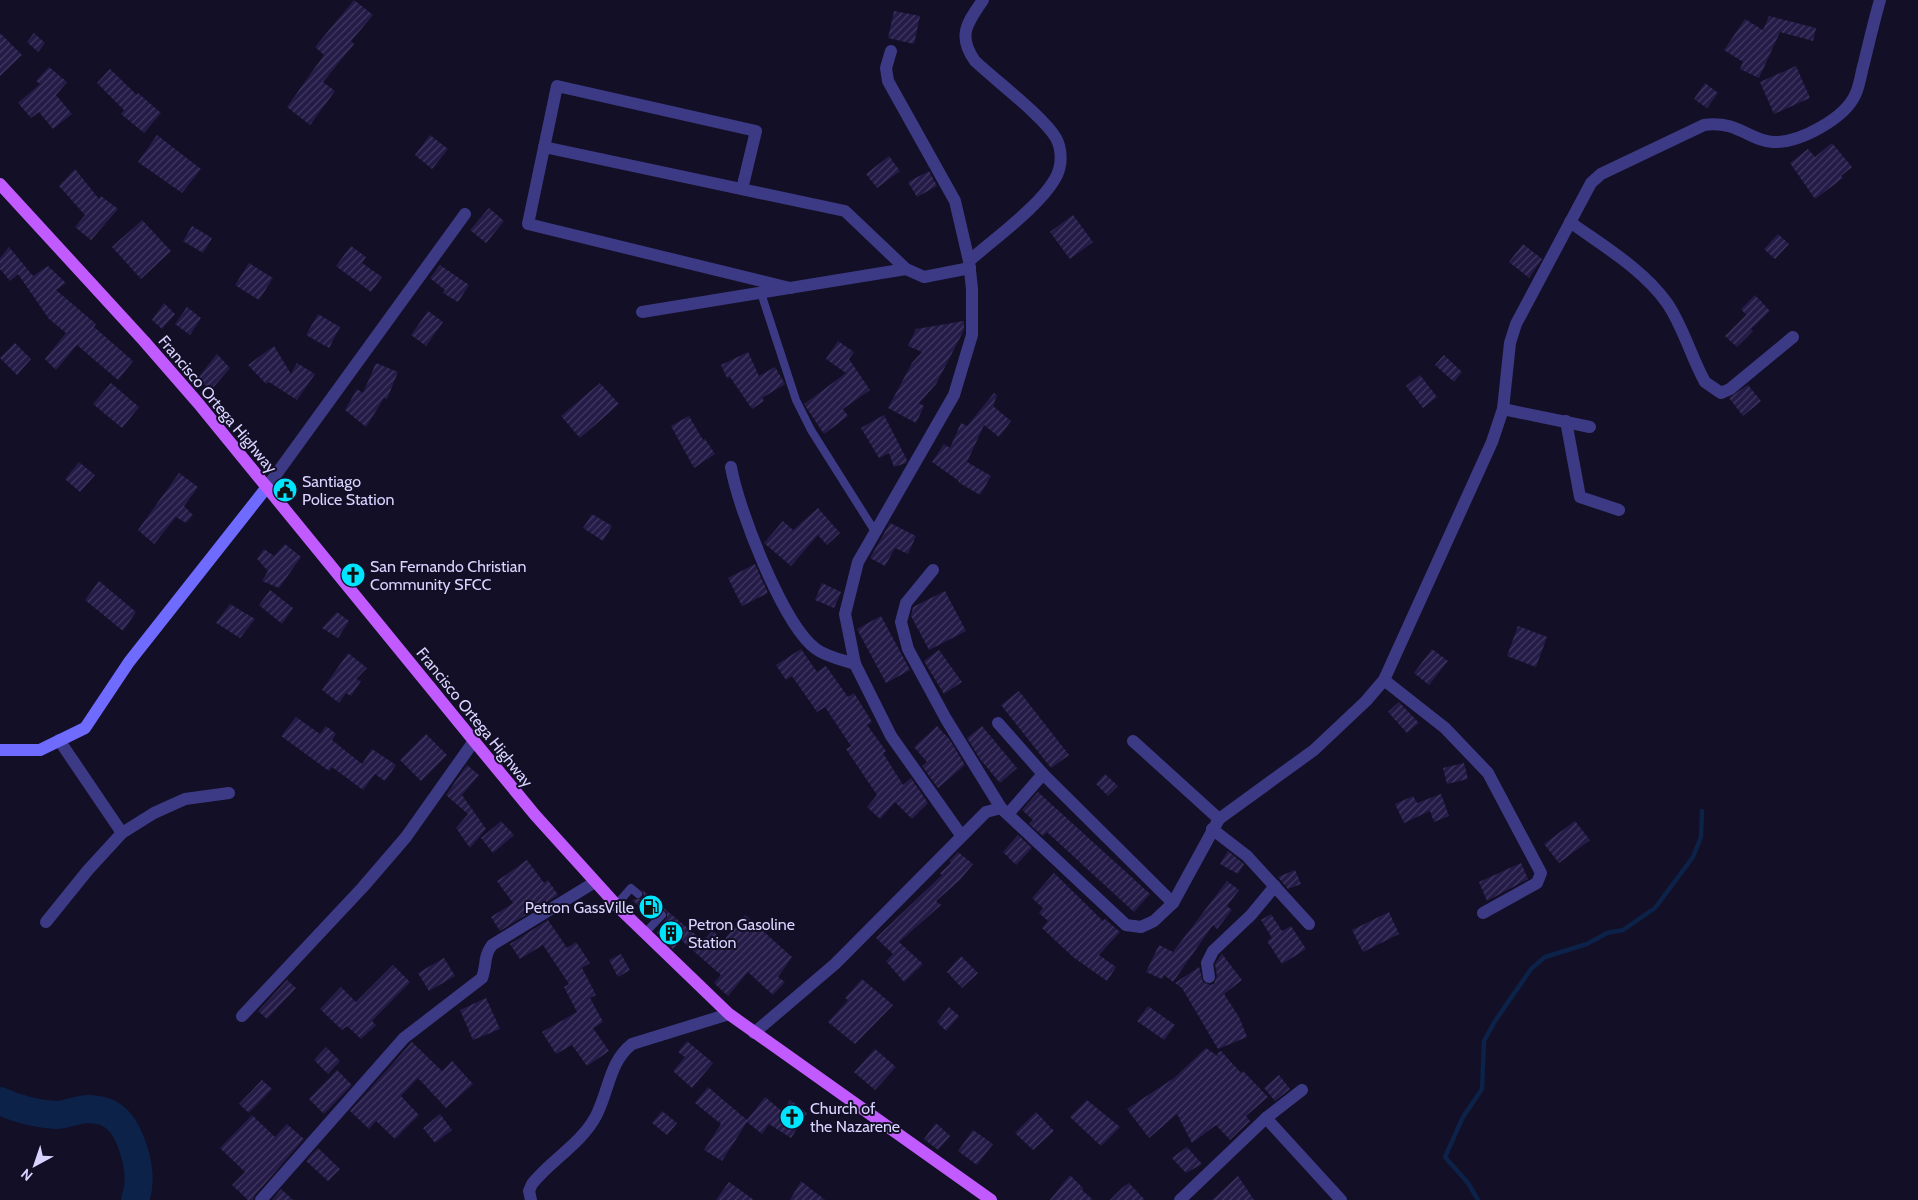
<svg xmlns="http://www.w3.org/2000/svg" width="1918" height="1200" font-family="Cabin,sans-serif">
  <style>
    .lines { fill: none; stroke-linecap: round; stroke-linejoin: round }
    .stream { stroke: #0c2248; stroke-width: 4.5 }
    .river { stroke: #0c2248; stroke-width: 28 }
    .building { fill: url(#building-hatch) }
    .lane { stroke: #3d3a85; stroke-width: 8 }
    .street { stroke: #3d3a85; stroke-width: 12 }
    .secondary { stroke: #6f6bff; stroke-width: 12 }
    .primary { stroke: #c25bff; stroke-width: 12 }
    .labels { text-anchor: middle; stroke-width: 4; stroke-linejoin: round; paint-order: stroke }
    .street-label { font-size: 16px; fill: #d9d4ff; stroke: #130f26 }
    .poi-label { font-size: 16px; fill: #d9d4ff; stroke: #130f26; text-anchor: start }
  </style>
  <defs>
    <pattern id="building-hatch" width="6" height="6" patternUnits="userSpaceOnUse" patternTransform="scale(1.25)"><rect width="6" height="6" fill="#241b47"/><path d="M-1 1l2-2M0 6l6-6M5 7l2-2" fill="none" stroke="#433b63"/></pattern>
  </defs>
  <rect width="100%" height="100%" fill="#130f26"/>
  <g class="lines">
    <polyline class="stream" points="1478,1200 1468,1183 1445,1157 1463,1117 1482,1089 1484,1041 1495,1021 1531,969 1545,957 1587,944 1607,933 1623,930 1655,908 1693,857 1701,837 1702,811"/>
    <path class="river" d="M0,1101C17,1109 37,1114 56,1115C67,1115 79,1108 90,1109C117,1110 127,1128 134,1151C139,1167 141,1184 135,1200"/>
  </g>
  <g class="building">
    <polygon points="354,0 373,15 351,41 354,44 323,82 335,91 310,125 287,107 324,55 315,47"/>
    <polygon points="894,11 920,16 914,44 888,38"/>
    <polygon points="1769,16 1816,28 1813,41 1780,32 1759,78 1740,69 1743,62 1724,50 1745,19 1763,30"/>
    <polygon points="0,33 22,55 0,76"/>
    <polygon points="34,33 45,43 38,52 27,42"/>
    <polygon points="1796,66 1810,98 1774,114 1760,82"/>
    <polygon points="49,67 67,82 56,95 72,114 53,129 39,112 31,118 18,103 40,84 36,81"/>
    <polygon points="110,69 137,95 138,93 161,113 144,133 121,114 124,110 97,83"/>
    <polygon points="1705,83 1718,93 1707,108 1694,99"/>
    <polygon points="157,135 201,169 182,193 138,162"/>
    <polygon points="430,135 448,149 432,169 415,155"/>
    <polygon points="1832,143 1852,167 1841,176 1843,178 1815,199 1790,163 1808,149 1815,157"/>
    <polygon points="889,156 900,171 877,188 866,174"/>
    <polygon points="75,169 99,199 101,196 118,209 91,240 75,227 85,215 59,186"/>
    <polygon points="929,171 937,186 917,197 908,182"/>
    <polygon points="489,208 504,221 486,243 470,230"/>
    <polygon points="1073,215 1093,242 1070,259 1050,232"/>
    <polygon points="142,220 171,251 141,279 112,247"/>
    <polygon points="192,226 212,238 203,253 183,241"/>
    <polygon points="1778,234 1789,244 1775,259 1764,249"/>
    <polygon points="1523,244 1542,259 1529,278 1509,262"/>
    <polygon points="351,246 366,257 362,263 382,277 371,292 336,266"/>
    <polygon points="9,247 33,276 48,266 66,283 56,290 96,324 94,327 133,361 118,380 77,345 56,370 45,359 66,333 49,319 18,274 10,281 0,269 0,258"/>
    <polygon points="249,263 273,278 259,300 235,285"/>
    <polygon points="440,265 469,285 458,302 443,293 445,290 430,278"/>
    <polygon points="1755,295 1770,311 1751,329 1753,331 1737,347 1725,336 1746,315 1741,309"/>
    <polygon points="164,303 175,314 162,329 152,320"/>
    <polygon points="187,307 201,318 190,335 175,324"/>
    <polygon points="428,311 443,322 426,346 411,335"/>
    <polygon points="318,314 340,327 329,348 306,335"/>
    <polygon points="964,321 964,330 936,384 919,403 924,406 916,423 888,408 912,363 922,352 908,346 916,329"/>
    <polygon points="838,341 854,352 849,359 870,390 843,409 848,416 824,434 804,404 846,373 826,359"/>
    <polygon points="15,343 31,359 17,375 0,358"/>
    <polygon points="274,346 291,374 297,363 315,374 297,400 269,382 266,384 248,365"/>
    <polygon points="748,352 759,376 775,367 785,384 762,398 764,401 752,409 730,377 727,378 721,365"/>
    <polygon points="217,354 230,368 211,390 197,379"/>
    <polygon points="1444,355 1462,372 1454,382 1435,365"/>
    <polygon points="376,363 398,372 387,399 384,398 366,427 345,410 357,389 363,393"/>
    <polygon points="1420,375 1437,397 1423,408 1406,386"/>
    <polygon points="111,383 139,407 122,428 93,404"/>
    <polygon points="600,383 619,404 580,438 561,416"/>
    <polygon points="1748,385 1761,401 1743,416 1729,398"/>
    <polygon points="994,393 997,395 993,406 1011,421 999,437 984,425 967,462 991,476 980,495 958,482 959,481 932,462 944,444 950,448 961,423 967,426"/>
    <polygon points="884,415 907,460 906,463 894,467 889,453 879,458 861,428"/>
    <polygon points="689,416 703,440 705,439 715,454 694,468 671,426"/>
    <polygon points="79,462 95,475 80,492 65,479"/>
    <polygon points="179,473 198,487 184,506 193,515 186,523 176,517 154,544 138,530"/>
    <polygon points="818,508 840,533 827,545 818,535 791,566 764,543 783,521 793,530"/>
    <polygon points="592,514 612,526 603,541 583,528"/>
    <polygon points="890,523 916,536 908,554 895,548 885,566 870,558"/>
    <polygon points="285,544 301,557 279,588 262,581 268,571 257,559 264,549 274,556"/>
    <polygon points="755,564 768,593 742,606 728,578"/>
    <polygon points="99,581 136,612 123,631 85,600"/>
    <polygon points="822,583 841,592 834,608 815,600"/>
    <polygon points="270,590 293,608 282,624 259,605"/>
    <polygon points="945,591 966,631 929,650 911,616 913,607"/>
    <polygon points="230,604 255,619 240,638 216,623"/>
    <polygon points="337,612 349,621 338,638 322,628"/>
    <polygon points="881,616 910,670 886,683 857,629"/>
    <polygon points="1518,626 1547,637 1536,667 1507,656"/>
    <polygon points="801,649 817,672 826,666 848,697 854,693 872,722 867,725 886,751 883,753 903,785 911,778 928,803 912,819 895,802 880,819 867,807 877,795 846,749 851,746 825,707 817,712 792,676 786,680 776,665"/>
    <polygon points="1432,649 1448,661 1429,685 1414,673"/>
    <polygon points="939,650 962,682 944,694 924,661"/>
    <polygon points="348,653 367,668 356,679 361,681 351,696 346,693 339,703 322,690"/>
    <polygon points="1019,691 1069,755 1051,768 1001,705"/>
    <polygon points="1399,702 1419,723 1407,733 1388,712"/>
    <polygon points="296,717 320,734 326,726 336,734 332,740 362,764 372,749 396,765 385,781 375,774 363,790 332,767 329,771 281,736"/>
    <polygon points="937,726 950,740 965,765 938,788 922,766 927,762 914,747"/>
    <polygon points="982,726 1017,768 1000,783 980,759 967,738"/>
    <polygon points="426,734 447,755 421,781 400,760"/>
    <polygon points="1464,763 1468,779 1447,784 1443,768"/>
    <polygon points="467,765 479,775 462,795 486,829 470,848 456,828 468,814 446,795"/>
    <polygon points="1105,774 1118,786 1108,796 1096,784"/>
    <polygon points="1038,792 1150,894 1134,912 1047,832 1043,836 1029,824 1033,820 1022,810"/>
    <polygon points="1441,794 1449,816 1434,822 1430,811 1404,823 1395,804 1413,796 1417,803"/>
    <polygon points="501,821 514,835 493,853 481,838"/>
    <polygon points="1575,821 1590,840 1559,863 1544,844"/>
    <polygon points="1018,835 1032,848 1016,865 1003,852"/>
    <polygon points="1228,851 1244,864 1238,874 1220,864"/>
    <polygon points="958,852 973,864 960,880 936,901 941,905 899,942 923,964 904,982 886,961 893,954 876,938 942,875 940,873 951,863 949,861"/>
    <polygon points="527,860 544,883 548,880 558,895 500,931 491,917 513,903 497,881"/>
    <polygon points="1521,863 1528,879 1487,901 1479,882"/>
    <polygon points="1295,870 1301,884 1288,889 1278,877"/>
    <polygon points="1054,873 1103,921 1105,919 1120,932 1099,955 1116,967 1107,981 1073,957 1042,928 1048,921 1039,913 1043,908 1032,898"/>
    <polygon points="1227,881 1239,890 1227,906 1232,910 1217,929 1213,925 1173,982 1164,975 1162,979 1146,972 1159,945 1173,952"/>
    <polygon points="641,889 703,941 713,930 722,942 745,915 792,957 778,977 785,982 773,995 748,972 728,996 714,983 721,975 681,940 673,949 657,933 667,917 667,913 659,905 654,904 649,908 654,915 652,917 632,900 642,898 644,895"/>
    <polygon points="1389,912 1399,934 1363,952 1352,930"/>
    <polygon points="1271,914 1282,931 1291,926 1306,949 1282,964 1267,941 1272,938 1261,920"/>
    <polygon points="548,920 567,948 576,942 590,963 582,968 596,995 590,998 603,1022 593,1028 609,1051 587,1066 572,1045 556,1054 542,1032 577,1012 564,987 569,984 543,945 520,959 510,944"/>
    <polygon points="621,954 630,970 618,977 609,960"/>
    <polygon points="1222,954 1242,980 1224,994 1239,1017 1247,1037 1218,1049 1182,988 1175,983 1199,967 1203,982 1210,985 1214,984 1217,976 1215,964"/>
    <polygon points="961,956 978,973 962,988 947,972"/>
    <polygon points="444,958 455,976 429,991 418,973"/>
    <polygon points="393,965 410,982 372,1021 376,1025 361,1039 347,1026 342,1030 320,1009 341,987 356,1002"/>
    <polygon points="862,979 893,1005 855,1044 828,1022 848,1000 845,998"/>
    <polygon points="287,980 296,988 267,1019 258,1011"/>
    <polygon points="486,998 500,1029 473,1040 460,1010"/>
    <polygon points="1148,1006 1175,1025 1164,1040 1137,1021"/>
    <polygon points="949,1007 959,1016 946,1031 937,1022"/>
    <polygon points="687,1041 713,1063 692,1088 673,1071 685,1057 678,1052"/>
    <polygon points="412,1042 442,1071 452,1061 473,1084 446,1108 418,1078 401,1096 419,1115 395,1139 376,1121 369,1129 350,1111"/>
    <polygon points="326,1047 340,1061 328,1074 314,1060"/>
    <polygon points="1206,1048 1219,1057 1217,1054 1221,1051 1241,1073 1243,1071 1268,1097 1246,1116 1250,1121 1230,1140 1216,1125 1192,1143 1177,1114 1149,1138 1127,1109 1174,1078"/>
    <polygon points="875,1049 896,1067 875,1090 854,1072"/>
    <polygon points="337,1070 352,1085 324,1114 309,1099"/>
    <polygon points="1279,1075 1290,1089 1275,1101 1264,1088"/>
    <polygon points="262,1080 272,1089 249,1113 239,1104"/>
    <polygon points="708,1087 747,1120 765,1097 783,1112 790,1100 807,1113 791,1138 769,1124 762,1134 747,1122 722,1161 704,1150 721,1124 695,1103"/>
    <polygon points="1087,1100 1120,1127 1101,1146 1070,1117"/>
    <polygon points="662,1111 677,1123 667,1135 652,1123"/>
    <polygon points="1036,1112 1054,1131 1033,1150 1015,1133"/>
    <polygon points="440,1114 452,1130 435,1143 423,1128"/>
    <polygon points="252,1115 275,1137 287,1124 304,1139 255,1195 253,1200 248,1200 232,1185 245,1172 220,1148"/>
    <polygon points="936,1123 950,1136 938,1150 924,1139"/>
    <polygon points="973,1130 993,1144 977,1165 958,1151"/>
    <polygon points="1187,1147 1202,1164 1186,1173 1172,1158"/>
    <polygon points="318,1148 340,1169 328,1181 306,1161"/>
    <polygon points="1070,1175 1083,1188 1082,1190 1093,1200 1050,1200"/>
    <polygon points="1238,1176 1254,1200 1212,1200"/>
    <polygon points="801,1181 825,1200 790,1200"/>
    <polygon points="729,1182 754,1200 716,1200"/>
    <polygon points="1129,1183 1145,1200 1110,1200 1122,1188"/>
    <polygon points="281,1189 293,1200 272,1200"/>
  </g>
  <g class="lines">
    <g class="lane">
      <polyline points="761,293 796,400 811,430 876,533"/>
      <polyline points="616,905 631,888 638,894"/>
      <polyline points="645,933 662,915 655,909"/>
    </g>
    <g class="street">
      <polyline points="891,51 886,68 888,81 955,201 969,261 972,289 972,335 954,395 858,562 845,614 855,664 891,736 961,835"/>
      <polyline points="544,147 845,211 906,269"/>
      <polyline points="742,189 756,131 557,86 528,224 790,288"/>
      <path d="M1570,222C1603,246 1643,269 1667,303C1683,326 1691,357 1705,382L1721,393L1730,389L1793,337"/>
      <path d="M969,261C994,239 1043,204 1057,175C1062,164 1062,149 1056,138C1044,117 995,80 975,61C957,36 967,23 983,0"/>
      <polyline points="642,312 906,269 924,277 970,268"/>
      <polyline points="1503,409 1590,427"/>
      <polyline points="1566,421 1580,497 1619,510"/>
      <path d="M731,467C738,508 783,625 816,649C827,657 843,660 855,664"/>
      <polyline points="267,487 465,214"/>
      <path d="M933,570L906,603L901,622L908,649L946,719L1001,808L1126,925L1141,927L1154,921L1173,903L1219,819L1314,750L1366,701L1384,680L1492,442L1503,409L1510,343L1516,324L1591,183L1601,174L1704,125C1738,120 1749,141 1773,142C1800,143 1846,118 1856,93C1860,84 1861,73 1864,63C1869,42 1874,21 1880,0"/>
      <polyline points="1384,680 1445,728 1488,773 1541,873 1537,883 1483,913"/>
      <polyline points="998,723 1043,774 1173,903"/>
      <polyline points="59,740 122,833"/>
      <polyline points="1133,741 1219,819"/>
      <polyline points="1009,813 1043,774"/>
      <polyline points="1212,829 1247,856 1309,924"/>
      <polyline points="46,922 88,870 122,833 154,813 185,799 229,793"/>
      <polyline points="1209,977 1207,963 1213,951 1251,915 1275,886"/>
      <polyline points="242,1016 363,887 406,837 474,741"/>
      <polyline points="754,1033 835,964 986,812 1001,808"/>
      <polyline points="1266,1118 1341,1200"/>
      <path d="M261,1200L404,1038L482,978C487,965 483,957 492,945L595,882"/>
      <path d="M531,1200L529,1191L532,1184C551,1160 581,1144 596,1116C609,1091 609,1062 632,1044L729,1014"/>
      <polyline points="1180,1200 1266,1118 1302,1090"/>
    </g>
    <polyline class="secondary" points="0,750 40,750 85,728 129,662 267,487"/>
    <polyline class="primary" points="0,184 144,341 198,403 474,741 535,815 620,909 729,1014 991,1200"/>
  </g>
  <defs>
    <symbol id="civic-disc" viewBox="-11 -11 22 22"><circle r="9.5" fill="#00e5ff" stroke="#130f26"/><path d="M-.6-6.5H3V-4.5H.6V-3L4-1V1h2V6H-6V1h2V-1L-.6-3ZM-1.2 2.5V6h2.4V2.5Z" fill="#111"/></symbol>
    <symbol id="church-disc" viewBox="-11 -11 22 22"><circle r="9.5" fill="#00e5ff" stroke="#130f26"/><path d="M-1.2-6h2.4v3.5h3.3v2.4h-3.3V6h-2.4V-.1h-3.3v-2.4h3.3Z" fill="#111"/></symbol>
    <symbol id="fuel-disc" viewBox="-11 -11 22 22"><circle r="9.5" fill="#00e5ff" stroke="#130f26"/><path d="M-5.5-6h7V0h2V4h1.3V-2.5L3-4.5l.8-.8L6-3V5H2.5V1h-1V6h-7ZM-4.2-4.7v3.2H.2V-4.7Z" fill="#111"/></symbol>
    <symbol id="building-disc" viewBox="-11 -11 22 22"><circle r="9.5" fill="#00e5ff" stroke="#130f26"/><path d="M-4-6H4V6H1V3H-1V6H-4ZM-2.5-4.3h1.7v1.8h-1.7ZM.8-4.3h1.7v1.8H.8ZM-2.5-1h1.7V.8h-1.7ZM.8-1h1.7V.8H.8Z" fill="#111"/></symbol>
  </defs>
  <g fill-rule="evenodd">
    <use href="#civic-disc" x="271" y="476" width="28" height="28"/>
    <use href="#church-disc" x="339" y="561" width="28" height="28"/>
    <use href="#fuel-disc" x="637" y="893" width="28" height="28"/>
    <use href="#building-disc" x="657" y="919" width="28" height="28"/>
    <use href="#church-disc" x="778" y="1103" width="28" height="28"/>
  </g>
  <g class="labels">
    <g class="street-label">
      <text transform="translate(218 404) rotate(50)" y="6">Francisco Ortega Highway</text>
      <text transform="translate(475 717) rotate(51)" y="6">Francisco Ortega Highway</text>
    </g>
    <g class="poi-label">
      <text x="302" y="487">Santiago<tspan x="302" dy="18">Police Station</tspan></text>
      <text x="370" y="572">San Fernando Christian<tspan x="370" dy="18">Community SFCC</tspan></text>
      <text x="634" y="913" text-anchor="end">Petron GassVille</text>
      <text x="688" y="930">Petron Gasoline<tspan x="688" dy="18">Station</tspan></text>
      <text x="810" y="1114">Church of<tspan x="810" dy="18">the Nazarene</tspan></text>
    </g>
  </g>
  <g transform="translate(35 1165) rotate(220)" stroke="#130f26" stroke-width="4" paint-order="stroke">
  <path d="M0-4L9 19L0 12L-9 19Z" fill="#d9d4ff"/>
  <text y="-8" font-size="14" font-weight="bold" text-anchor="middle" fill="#d9d4ff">N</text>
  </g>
</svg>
